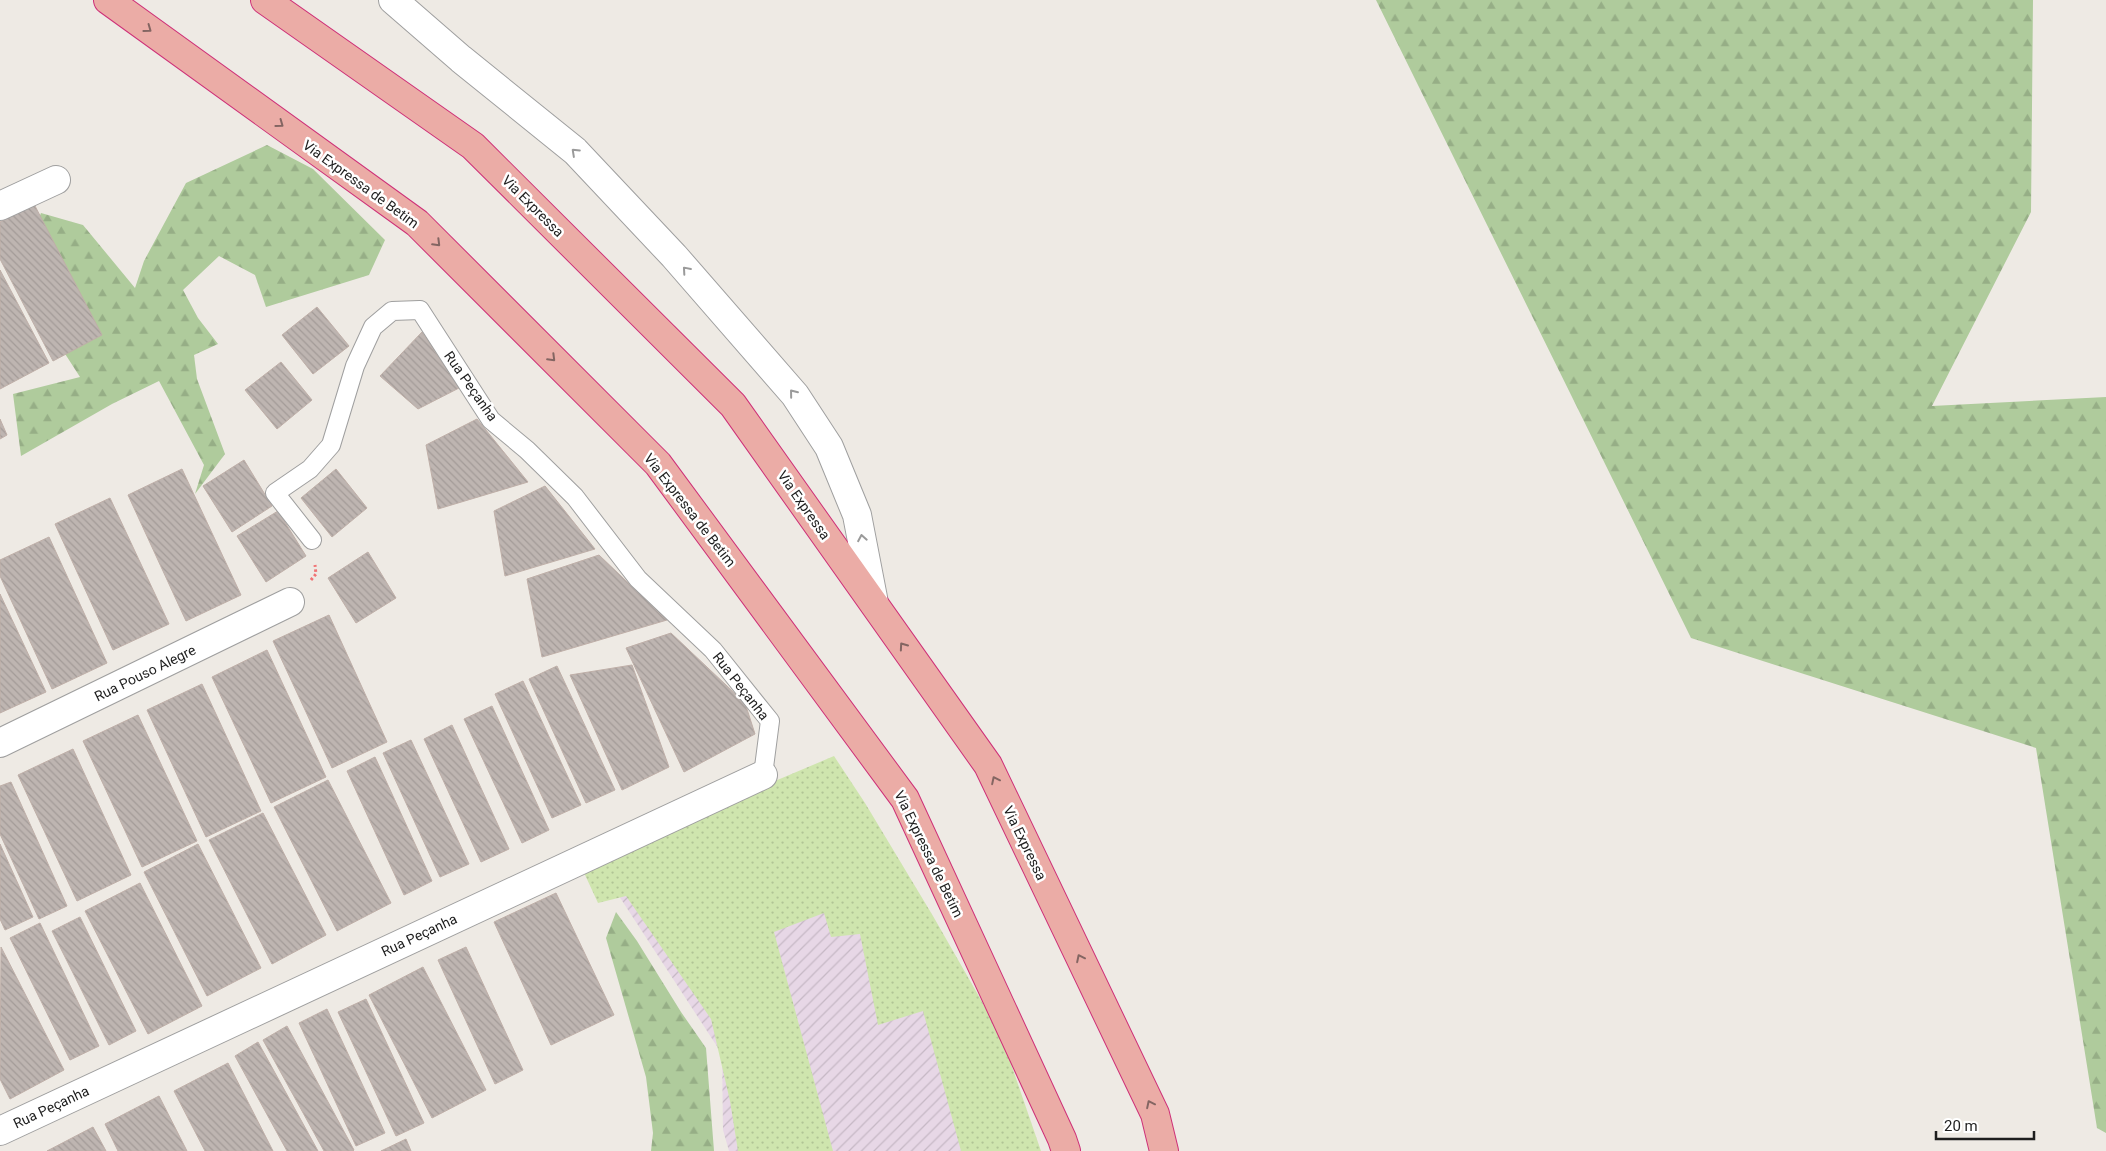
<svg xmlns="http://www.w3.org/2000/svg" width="2106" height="1151" font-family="Roboto,sans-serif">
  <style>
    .industrial { fill: url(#industrial-furrows) }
    .grass { fill: url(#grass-dots) }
    .forest { fill: url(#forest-firs) }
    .building { fill: url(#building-back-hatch); stroke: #bfafa8 }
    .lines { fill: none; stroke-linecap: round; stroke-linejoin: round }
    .service-casing { stroke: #9f9f9f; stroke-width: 20 }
    .minor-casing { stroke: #9f9f9f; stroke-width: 30 }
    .trunk-casing { stroke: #ce3078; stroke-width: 30 }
    .path { stroke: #f07374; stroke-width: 3; stroke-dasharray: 2.5 2.5; stroke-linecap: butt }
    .service { stroke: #fff; stroke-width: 18 }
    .minor { stroke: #fff; stroke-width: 28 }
    .trunk { stroke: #ebaca6; stroke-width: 28 }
    .oneway { stroke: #846562 }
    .oneway2 { stroke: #9a9a9a }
    .labels { text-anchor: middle; stroke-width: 5; stroke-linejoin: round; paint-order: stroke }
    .street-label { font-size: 14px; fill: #1e1e1e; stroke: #fff }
  </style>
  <defs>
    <pattern id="industrial-furrows" width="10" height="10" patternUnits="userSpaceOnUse" patternTransform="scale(1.25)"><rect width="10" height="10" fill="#e7d7e6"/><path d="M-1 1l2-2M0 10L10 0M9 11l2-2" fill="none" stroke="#c6b8c5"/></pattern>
    <pattern id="grass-dots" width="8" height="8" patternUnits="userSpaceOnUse" patternTransform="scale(1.25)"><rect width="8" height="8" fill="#cfe5ae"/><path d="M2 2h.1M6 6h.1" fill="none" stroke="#b1c495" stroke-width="1.8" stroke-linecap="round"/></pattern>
    <pattern id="forest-firs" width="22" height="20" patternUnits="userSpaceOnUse" patternTransform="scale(1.25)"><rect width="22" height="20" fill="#afcb9c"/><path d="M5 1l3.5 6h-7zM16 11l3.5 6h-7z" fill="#96ae86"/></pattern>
    <pattern id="building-back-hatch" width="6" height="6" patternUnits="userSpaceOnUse" patternTransform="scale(1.25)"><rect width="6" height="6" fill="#beb5b1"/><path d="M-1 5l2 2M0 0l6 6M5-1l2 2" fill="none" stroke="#a39b98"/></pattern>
  </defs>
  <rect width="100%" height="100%" fill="#eeeae4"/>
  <polygon class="industrial" points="823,762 1025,1151 729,1151 723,1130 722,1054 602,870"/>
  <polygon class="grass" points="834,756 865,803 933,916 1001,1035 1041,1151 961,1151 923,1011 878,1025 860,934 831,937 824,913 774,932 833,1151 738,1151 730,1101 711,1019 626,896 598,903 580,864"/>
  <g class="forest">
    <polygon points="1376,0 2033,0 2031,212 1932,406 2106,397 2106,1133 2097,1128 2036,748 1691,638"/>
    <polygon points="267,145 313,169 385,240 369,275 266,307 255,275 219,256 183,290 198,318 218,344 194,355 197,379 225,454 195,494 204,465 159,381 112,404 21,456 13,394 80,377 38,312 28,243 41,213 83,225 135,288 144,261 186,183"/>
    <polygon points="616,912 637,941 681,1012 706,1048 714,1151 651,1151 653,1133 646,1077 606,938"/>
  </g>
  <g class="building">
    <polygon points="34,204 102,335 53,361 0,259 0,222"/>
    <polygon points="0,270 49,363 0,389"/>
    <polygon points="317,307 349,346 313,374 282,335"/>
    <polygon points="422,332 459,388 418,409 380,376"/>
    <polygon points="281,362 312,400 277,429 245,390"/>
    <polygon points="0,419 7,435 0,439"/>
    <polygon points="477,419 528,482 438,509 426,445"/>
    <polygon points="244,460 272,506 232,532 203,486"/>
    <polygon points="182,469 241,595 186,621 128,495"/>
    <polygon points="336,469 367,508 332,537 301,498"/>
    <polygon points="545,486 595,549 505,576 494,511"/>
    <polygon points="110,498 169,624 113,650 55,524"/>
    <polygon points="278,511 306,556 266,582 237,536"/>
    <polygon points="49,537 107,663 52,689 0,576 0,560"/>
    <polygon points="368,552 396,598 356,623 328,578"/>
    <polygon points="599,555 667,620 542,657 527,579"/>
    <polygon points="0,594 46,692 0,713"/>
    <polygon points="329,615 387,742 332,768 273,641"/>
    <polygon points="671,633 745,703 755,734 684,772 626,648"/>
    <polygon points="267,650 326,777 271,803 212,677"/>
    <polygon points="632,665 669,767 622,790 570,675"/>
    <polygon points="557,666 615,790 586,803 529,679"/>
    <polygon points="523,681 581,805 552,818 495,694"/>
    <polygon points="202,684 261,811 206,837 147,710"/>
    <polygon points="492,706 549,830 522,843 464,719"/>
    <polygon points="138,715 197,841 142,867 83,741"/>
    <polygon points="452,725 509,849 481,862 424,739"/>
    <polygon points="411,740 469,864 440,877 383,753"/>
    <polygon points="73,749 131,875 77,901 18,775"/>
    <polygon points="375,757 432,881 404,895 347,771"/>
    <polygon points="328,780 391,903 337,931 274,807"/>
    <polygon points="11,782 67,906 39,919 0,834 0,786"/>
    <polygon points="263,813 326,935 272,964 209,840"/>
    <polygon points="0,844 33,917 5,930 0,919"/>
    <polygon points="198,844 261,968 207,996 144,872"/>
    <polygon points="140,883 202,1006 148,1034 85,911"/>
    <polygon points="556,893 614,1015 551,1045 494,922"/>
    <polygon points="80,917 136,1031 109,1045 52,931"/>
    <polygon points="40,923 99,1046 70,1060 10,938"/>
    <polygon points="1,947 64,1070 10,1099 0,1079"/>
    <polygon points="466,947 523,1070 495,1084 438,960"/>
    <polygon points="423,967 486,1090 432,1118 369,995"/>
    <polygon points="366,999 424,1123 396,1136 338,1012"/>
    <polygon points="327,1009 385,1133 356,1146 299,1023"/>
    <polygon points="287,1026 354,1150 353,1151 324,1151 263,1040"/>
    <polygon points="258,1042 318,1151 287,1151 235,1056"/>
    <polygon points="228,1063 273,1151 205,1151 174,1091"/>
    <polygon points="159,1096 187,1151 118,1151 105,1124"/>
    <polygon points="93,1127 106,1151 47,1151"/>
    <polygon points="406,1139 411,1151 381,1151"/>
  </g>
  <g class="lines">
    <defs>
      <polyline id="service" points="312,540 275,493 310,469 331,445 355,366 373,327 392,311 420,310 491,420 527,450 575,497 638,579 713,650 770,721 763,775"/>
      <g id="minor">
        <polyline points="393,0 461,59 575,151 674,256 795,395 829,447 857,515 874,603"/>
        <polyline points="0,206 56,180"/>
        <polyline points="0,743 290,602"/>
        <polyline points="0,1131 763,775"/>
      </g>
      <g id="trunk">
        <polyline points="108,0 417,223 658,464 905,799 1062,1139 1066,1151"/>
        <polyline points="265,0 473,146 733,405 988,765 1155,1114 1164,1151"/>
      </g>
    </defs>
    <use href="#service" class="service-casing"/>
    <use href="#minor" class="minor-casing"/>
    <use href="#trunk" class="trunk-casing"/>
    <polyline class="path" points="311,580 316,574 315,565"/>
    <use href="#service" class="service"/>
    <use href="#minor" class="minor"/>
    <use href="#trunk" class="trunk"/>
  </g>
  <defs><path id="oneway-chevron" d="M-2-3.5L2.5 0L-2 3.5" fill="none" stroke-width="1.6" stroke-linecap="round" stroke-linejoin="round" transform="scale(1.25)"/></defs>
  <g class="oneway">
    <use href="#oneway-chevron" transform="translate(148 29) rotate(36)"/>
    <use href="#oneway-chevron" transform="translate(280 124) rotate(36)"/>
    <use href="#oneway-chevron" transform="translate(437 243) rotate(45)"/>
    <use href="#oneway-chevron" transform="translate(552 358) rotate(45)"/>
    <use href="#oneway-chevron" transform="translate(903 646) rotate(-125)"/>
    <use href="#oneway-chevron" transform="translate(995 780) rotate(-116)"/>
    <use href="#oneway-chevron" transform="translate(1080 958) rotate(-116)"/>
    <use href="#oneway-chevron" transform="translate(1150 1104) rotate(-116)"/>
  </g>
  <g class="oneway2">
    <use href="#oneway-chevron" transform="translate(575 152) rotate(-137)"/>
    <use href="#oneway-chevron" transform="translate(686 270) rotate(-131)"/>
    <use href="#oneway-chevron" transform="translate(793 393) rotate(-129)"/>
    <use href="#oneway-chevron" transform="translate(862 538) rotate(-100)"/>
  </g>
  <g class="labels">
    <g class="street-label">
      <text transform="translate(361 184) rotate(36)" y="5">Via Expressa de Betim</text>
      <text transform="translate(533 206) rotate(45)" y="5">Via Expressa</text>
      <text transform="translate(471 386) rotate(55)" y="5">Rua Peçanha</text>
      <text transform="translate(804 505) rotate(55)" y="5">Via Expressa</text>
      <text transform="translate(690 510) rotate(52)" y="5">Via Expressa de Betim</text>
      <text transform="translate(145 673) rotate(-26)" y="5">Rua Pouso Alegre</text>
      <text transform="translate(741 686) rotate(52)" y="5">Rua Peçanha</text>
      <text transform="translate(1025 843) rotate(64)" y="5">Via Expressa</text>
      <text transform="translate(929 854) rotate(64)" y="5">Via Expressa de Betim</text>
      <text transform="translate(419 935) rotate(-25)" y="5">Rua Peçanha</text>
      <text transform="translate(51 1107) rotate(-25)" y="5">Rua Peçanha</text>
    </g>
  </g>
  <path d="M1936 1131v8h98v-8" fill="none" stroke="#1e1e1e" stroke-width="2.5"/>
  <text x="1944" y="1131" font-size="15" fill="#1e1e1e" stroke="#ffffff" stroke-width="4" paint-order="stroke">20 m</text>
</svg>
